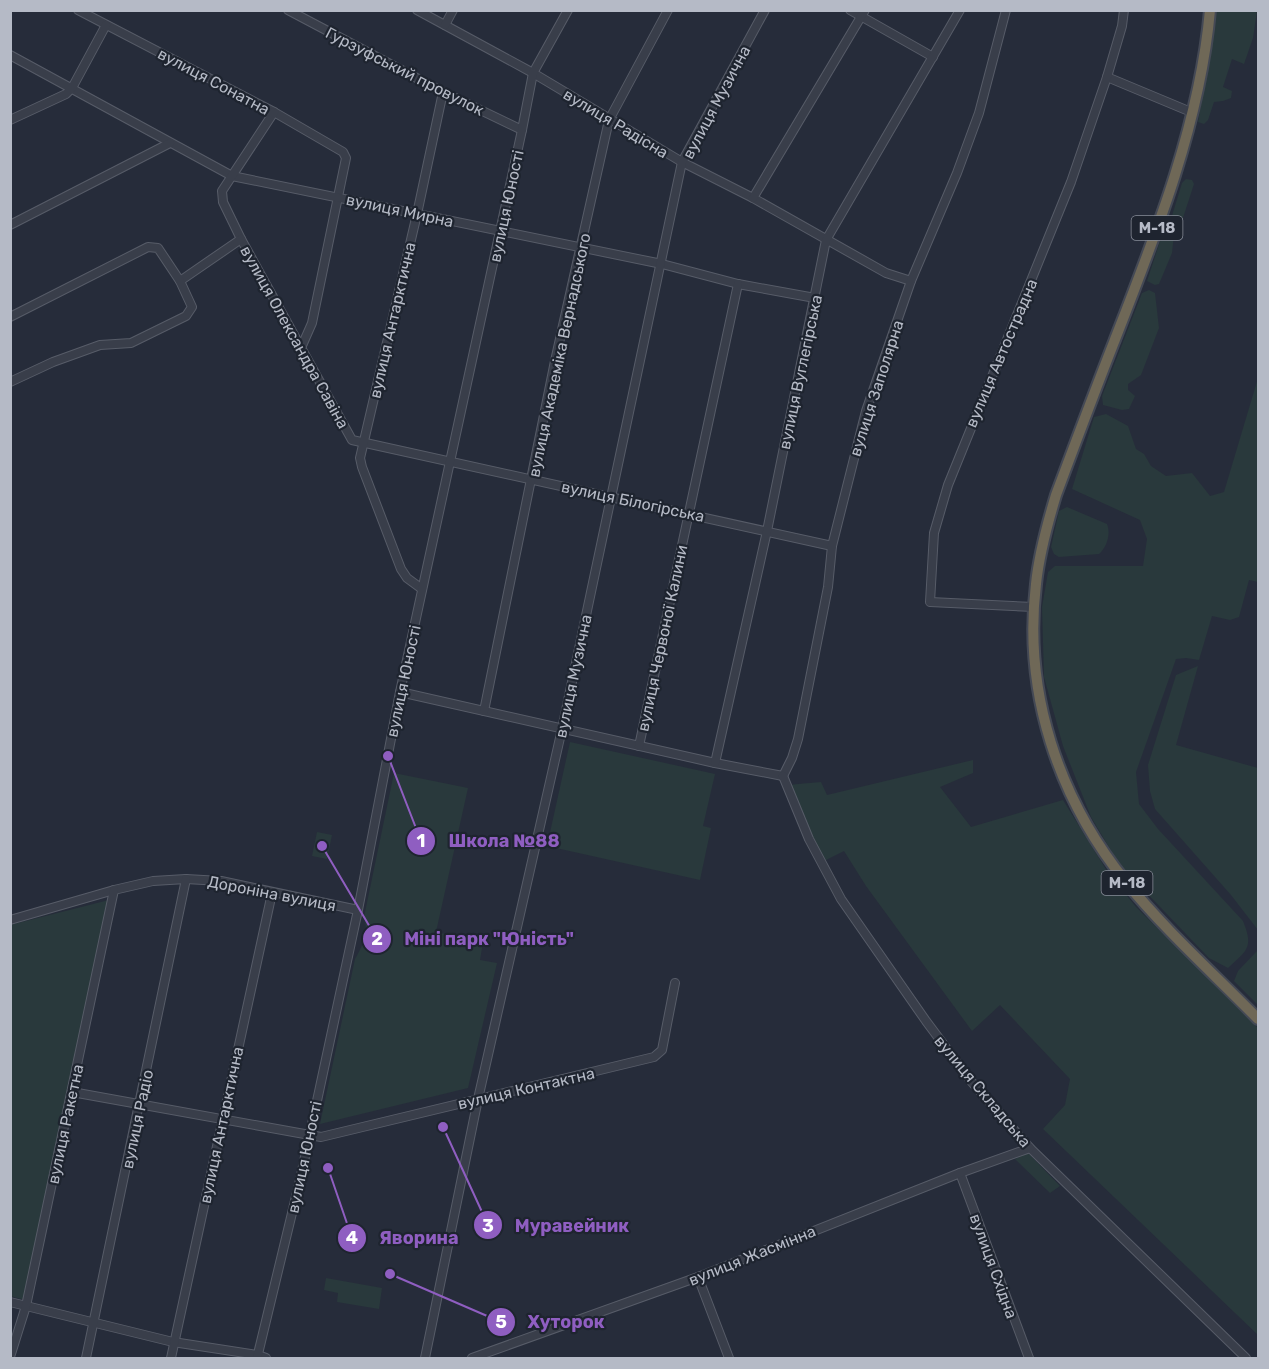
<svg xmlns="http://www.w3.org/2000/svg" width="1269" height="1369" font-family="Rubik,sans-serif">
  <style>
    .green { fill: #29393c }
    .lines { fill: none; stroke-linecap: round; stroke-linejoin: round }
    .minor-casing { stroke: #575c68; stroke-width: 10 }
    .highway-casing { stroke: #444955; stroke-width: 14 }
    .minor { stroke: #393e4a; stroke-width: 8 }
    .highway { stroke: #6f6857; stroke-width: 10 }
    .labels { text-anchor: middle; stroke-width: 4.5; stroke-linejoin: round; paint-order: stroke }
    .shield { fill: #1e242f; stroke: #888d99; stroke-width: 1.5 }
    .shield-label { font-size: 15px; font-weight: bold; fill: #b5bac6 }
    .street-label { font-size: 16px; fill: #b5bac6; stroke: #1e242f }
    .leader { fill: none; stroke: #8f5ec1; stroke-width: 2 }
    .callout-dot { fill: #8f5ec1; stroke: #1e242f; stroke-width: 2 }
    .mark-label { font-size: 18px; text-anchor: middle; font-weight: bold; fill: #fff }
    .callout-label { font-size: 18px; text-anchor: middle; font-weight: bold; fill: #8f5ec1; stroke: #1e242f; stroke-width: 4.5; stroke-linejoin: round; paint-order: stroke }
  </style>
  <rect width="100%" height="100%" fill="#262c3a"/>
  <g class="green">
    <polygon points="1217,11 1257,11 1253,38 1244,64 1232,59 1223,87 1232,91 1231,98 1223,101 1214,102 1208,120 1204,124 1198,122"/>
    <polygon points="1186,179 1192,180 1194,184 1181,224 1176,226 1173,225 1171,219 1182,183"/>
    <polygon points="1167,230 1174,234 1172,253 1159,284 1155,285 1147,281 1162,235"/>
    <polygon points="1149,290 1155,293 1159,328 1141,375 1128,384 1128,390 1135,396 1129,409 1122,410 1103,405 1102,396 1142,293"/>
    <path d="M1258,378V582L1249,580L1239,617L1230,620L1212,616L1199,660L1186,658L1176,659L1136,772L1139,804L1158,829L1243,921C1254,948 1247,950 1228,968L1209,958L1119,864L1091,817L1063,746L1044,677L1042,607L1048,572L1055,566H1143L1147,539L1140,520L1072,489L1094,417L1106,414L1128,426L1136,449L1144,454L1151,466L1166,476L1192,473L1210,496L1224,492Z"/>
    <path d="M1067,507L1107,524C1111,534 1107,547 1099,554L1059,557L1054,554L1051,547L1059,511Z"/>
    <polygon points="1198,666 1176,745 1258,768 1258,930 1231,895 1155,809 1150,791 1148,765 1176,675"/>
    <polygon points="570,742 715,774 703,826 711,828 700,880 547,846"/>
    <polygon points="973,760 973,773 940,787 971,827 1063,800 1107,871 1136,907 1258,1028 1258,1335 1043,1129 1065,1105 1070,1079 1000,1005 972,1031 866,886 844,851 822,862 787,785 821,782 827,795"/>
    <path d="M394,773L468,788L436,932L483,942L480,960L497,963L468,1088L320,1124L355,959C363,945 369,933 364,917Z"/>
    <polygon points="317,832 332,835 327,859 312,856"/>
    <polygon points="109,900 25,1300 10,1296 10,925"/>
    <polygon points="1258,950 1258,1005 1234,981 1238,971"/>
    <polygon points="1028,1153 1060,1186 1050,1193 1015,1159"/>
    <polygon points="326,1278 382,1288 379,1309 337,1302 338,1293 324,1290"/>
  </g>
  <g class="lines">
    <defs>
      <g id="minor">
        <polyline points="78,10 274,112 343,152 346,158 312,323 301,348"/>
        <polyline points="288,10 443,92 522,130"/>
        <polyline points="417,10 533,73 682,162 753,198 886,273 911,281"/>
        <polyline points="850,10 933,57"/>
        <polyline points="445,25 453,10"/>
        <polyline points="10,55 232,176 662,264 738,284 815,298"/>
        <polyline points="1107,77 1191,112"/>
        <polyline points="274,112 222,191 223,202 241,239 352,440 832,546"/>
        <polyline points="10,120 66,94 72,88 106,25"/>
        <polyline points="753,198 865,10"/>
        <polyline points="10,225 170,143"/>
        <polyline points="180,281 241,239"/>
        <polyline points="10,317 148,247 158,248 180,281 192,307 186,316 131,343 100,345 53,362 10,382"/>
        <polyline points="422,589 407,578 401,569 362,467 360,458 417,214 443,92"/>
        <polyline points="1034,607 930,602 934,533 948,485 1071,182 1107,77 1122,26 1124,10"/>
        <polyline points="400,692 715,763 783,776"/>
        <polyline points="484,711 555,361 609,120 668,10"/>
        <polyline points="639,746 738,284"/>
        <polyline points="715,763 767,531 826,240 960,10"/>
        <polyline points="783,776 792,758 798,739 828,587 832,546 866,411 911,281 957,173 979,113 1006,10"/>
        <polyline points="783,776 809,839 841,899 926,1021 970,1080 1030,1148 1246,1358"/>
        <polyline points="10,920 114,890 153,881 186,879 221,881 358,910"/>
        <polyline points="72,1092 321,1137 654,1057 662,1050 675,983"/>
        <polyline points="960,1173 1029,1358"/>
        <polyline points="698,1277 729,1358"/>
        <polyline points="10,1302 173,1342 258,1355 266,1358"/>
        <polyline points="10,1357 26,1306 114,890"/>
        <polyline points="86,1358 186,879"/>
        <polyline points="171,1358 272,893"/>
        <polyline points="257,1358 300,1180 358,910 400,692 522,130 533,73 568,10"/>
        <polyline points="425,1358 478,1099 562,729 682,162 765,10"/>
        <polyline points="472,1358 698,1277 960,1173 1030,1148"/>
      </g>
      <path id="highway" d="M1210,10C1200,124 1155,237 1114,342C1094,393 1075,444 1056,495C1047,525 1039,554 1036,584C1023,692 1058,798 1126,882C1166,931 1214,974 1258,1019"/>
    </defs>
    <use href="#minor" class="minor-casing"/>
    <use href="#highway" class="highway-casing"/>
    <use href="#minor" class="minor"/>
    <use href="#highway" class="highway"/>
  </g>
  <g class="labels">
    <g class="shield">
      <rect x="1131.5" y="216" width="51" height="24" rx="4.5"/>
      <rect x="1101.5" y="871" width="51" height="24" rx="4.5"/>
    </g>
    <g class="shield-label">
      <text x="1157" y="233">М-18</text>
      <text x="1127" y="888">М-18</text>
    </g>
    <g class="street-label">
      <text transform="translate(405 71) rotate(27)" y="6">Гурзуфський провулок</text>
      <text transform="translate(214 81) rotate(28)" y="6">вулиця Сонатна</text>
      <text transform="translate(716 102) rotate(-62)" y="6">вулиця Музична</text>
      <text transform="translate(616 123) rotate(31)" y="6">вулиця Радісна</text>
      <text transform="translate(506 206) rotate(-78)" y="6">вулиця Юності</text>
      <text transform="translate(400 210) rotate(12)" y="6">вулиця Мирна</text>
      <text transform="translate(392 320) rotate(-77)" y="6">вулиця Антарктична</text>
      <text transform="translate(295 337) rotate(61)" y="6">вулиця Олександра Савіна</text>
      <text transform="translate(1001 353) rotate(-67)" y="6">вулиця Автострадна</text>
      <text transform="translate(559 355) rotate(-78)" y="6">вулиця Академіка Вернадського</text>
      <text transform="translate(800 372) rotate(-78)" y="6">вулиця Вуглегірська</text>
      <text transform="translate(876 388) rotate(-72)" y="6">вулиця Заполярна</text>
      <text transform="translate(633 501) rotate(12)" y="6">вулиця Білогірська</text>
      <text transform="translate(662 638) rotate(-78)" y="6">вулиця Червоної Калини</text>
      <text transform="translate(573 676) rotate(-78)" y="6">вулиця Музична</text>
      <text transform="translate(403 681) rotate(-78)" y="6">вулиця Юності</text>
      <text transform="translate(272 893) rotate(11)" y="6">Дороніна вулиця</text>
      <text transform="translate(526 1088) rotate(-13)" y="6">вулиця Контактна</text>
      <text transform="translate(983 1091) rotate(50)" y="6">вулиця Складська</text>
      <text transform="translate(137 1119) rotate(-78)" y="6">вулиця Радіо</text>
      <text transform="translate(65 1124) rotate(-78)" y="6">вулиця Ракетна</text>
      <text transform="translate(221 1125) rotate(-78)" y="6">вулиця Антарктична</text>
      <text transform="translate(304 1157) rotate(-78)" y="6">вулиця Юності</text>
      <text transform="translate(752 1255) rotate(-22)" y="6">вулиця Жасмінна</text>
      <text transform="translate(994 1266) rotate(70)" y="6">вулиця Східна</text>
    </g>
  </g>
  <path class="leader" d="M388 756L421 841M322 846L377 939M443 1127L488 1225M328 1168L352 1238M390 1274L501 1322"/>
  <g class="callout-dot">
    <circle cx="388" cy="756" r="6"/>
    <circle cx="322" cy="846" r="6"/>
    <circle cx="443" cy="1127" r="6"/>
    <circle cx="328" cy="1168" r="6"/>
    <circle cx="390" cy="1274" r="6"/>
    <circle cx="421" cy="841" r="15"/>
    <circle cx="377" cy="939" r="15"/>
    <circle cx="488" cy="1225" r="15"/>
    <circle cx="352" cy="1238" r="15"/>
    <circle cx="501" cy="1322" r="15"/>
  </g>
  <g class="mark-label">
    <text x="421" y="847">1</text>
    <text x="377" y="945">2</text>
    <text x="488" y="1232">3</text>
    <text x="352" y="1244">4</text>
    <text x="501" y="1328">5</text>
  </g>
  <g class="callout-label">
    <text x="504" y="847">Школа №88</text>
    <text x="489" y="945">Міні парк "Юність"</text>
    <text x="572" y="1232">Муравейник</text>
    <text x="419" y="1244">Яворина</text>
    <text x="566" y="1328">Хуторок</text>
  </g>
  <rect width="1269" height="1369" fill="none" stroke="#b5bac6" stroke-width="24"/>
</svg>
